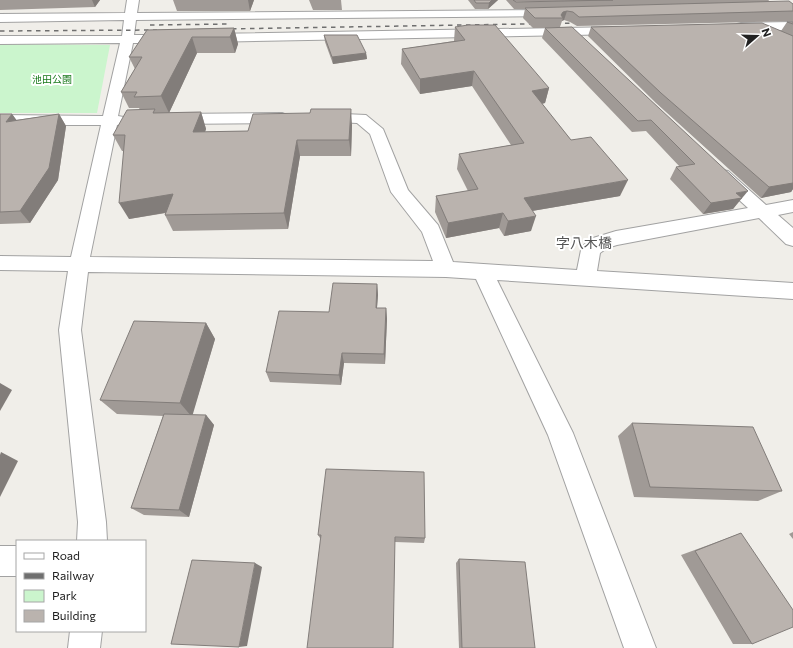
<svg xmlns="http://www.w3.org/2000/svg" width="793" height="648" font-family="Commissioner,'Noto Sans JP',sans-serif">
  <style>
    .park { fill: #cbf5cd }
    .lines { fill: none; stroke-linecap: round; stroke-linejoin: round }
    .minor-casing { stroke: #a2a2a2; stroke-width: 2 }
    .minor { fill: #fff; fill-rule: evenodd }
    .rail { stroke: #6f6f6f; stroke-width: 1.5; stroke-dasharray: 4.5 4.5; stroke-linecap: butt }
    .wall { fill: #a09a96 }
    .shaded-wall { fill: #827d7a }
    .building { fill: #bab3ae; stroke: #827d7a }
    .labels { text-anchor: middle; stroke-width: 4; stroke-linejoin: round; paint-order: stroke }
    .far-park-label { font-size: 10px; fill: #17781a; stroke: #fff }
    .quarter-label { font-size: 14px; fill: #545454; stroke: #fff }
  </style>
  <rect width="100%" height="100%" fill="#f0eee9"/>
  <polygon class="park" points="0,44 110,45 97,113 0,113"/>
  <g class="lines">
    <defs>
      <g id="minor">
        <polygon points="127,0 139,0 137,13 555,10 559,11 561,13 559,15 555,16 136,20 134,35 171,35 175,36 177,39 175,42 171,43 133,43 118,116 129,118 132,121 129,124 117,125 90,257 433,261 422,232 391,192 370,134 357,123 317,121 314,118 317,115 322,113 366,115 383,129 408,190 438,225 453,262 577,270 581,250 584,245 593,238 616,231 748,208 716,179 713,175 716,171 722,170 728,171 766,205 793,200 793,212 778,215 793,228 793,246 786,244 759,218 617,245 607,248 600,253 597,271 793,283 793,299 497,280 573,433 656,648 624,648 548,435 476,279 446,277 88,272 81,330 106,522 107,541 77,541 78,522 59,330 68,271 0,270 0,256 71,257 101,125 0,125 0,115 103,116 120,43 0,44 0,36 122,36 124,20 0,22 0,14 125,13"/>
        <polygon points="793,22 793,30 741,31 737,30 735,27 737,24 741,23"/>
        <polygon points="619,27 623,28 625,31 623,34 207,42 203,41 201,38 203,35 207,34"/>
        <polygon points="282,113 287,115 290,118 287,121 282,123 172,124 167,122 164,119 167,116 172,114"/>
        <rect x="0" y="546" width="17" height="30"/>
        <polygon points="70,631 102,631 100,648 68,648"/>
      </g>
    </defs>
    <use href="#minor" class="minor-casing"/>
    <use href="#minor" class="minor"/>
    <g class="rail">
      <polyline points="150,25 230,24"/>
      <polyline points="223,29 583,23"/>
      <polyline points="0,31 157,30"/>
    </g>
  </g>
  <g class="wall">
    <polygon points="0,0 100,0 95,7 0,10"/>
    <polygon points="173,0 254,0 250,11 177,11"/>
    <polygon points="309,0 341,0 342,10 313,10"/>
    <polygon points="468,0 498,0 488,9 475,9"/>
    <polygon points="506,0 769,0 768,2 793,4 793,21 577,26 570,22 564,20 562,21 560,27 739,202 738,202 733,209 703,214 670,179 676,167 680,167 646,131 632,132 542,38 545,28 533,28 523,18 525,9 514,9"/>
    <polygon points="787,22 793,22 793,189 791,192 761,198 656,103 588,36 591,27 781,31"/>
    <polygon points="455,27 549,88 545,103 542,104 571,140 620,196 532,211 531,231 504,236 499,228 446,238 435,212 436,196 468,191 457,169 459,154 511,145 472,86 420,94 401,64 402,49 454,41"/>
    <polygon points="234,28 238,44 235,53 197,53 169,113 201,112 206,129 205,132 248,131 352,125 351,156 300,156 288,229 173,231 165,215 166,213 129,219 123,151 122,151 113,135 140,110 139,108 129,108 121,92 135,69 129,57 147,30"/>
    <polygon points="324,35 366,53 367,59 333,64 325,42"/>
    <polygon points="0,114 12,114 16,120 59,114 66,126 58,180 30,223 0,224"/>
    <polygon points="377,284 378,295 377,308 386,308 387,319 385,364 344,363 341,385 270,382 266,372 329,312"/>
    <polygon points="206,323 215,339 192,415 206,415 214,425 189,517 144,515 131,508 163,416 117,414 100,400"/>
    <polygon points="632,423 782,491 758,501 634,497 618,436"/>
    <polygon points="793,532 793,539 789,534"/>
    <polygon points="741,533 752,644 733,644 681,555 725,539"/>
    <polygon points="318,535 425,538 424,543 395,542 320,538"/>
    <polygon points="459,559 535,648 459,648 456,563"/>
  </g>
  <g class="shaded-wall">
    <polygon points="92,0 100,0 95,7"/>
    <polygon points="248,0 254,0 250,11"/>
    <polygon points="492,0 498,0 488,9 489,3"/>
    <polygon points="567,11 564,20 562,21 563,18 561,15 563,12"/>
    <polygon points="234,28 238,44 235,53 230,37"/>
    <polygon points="192,37 197,53 169,113 161,96"/>
    <polygon points="366,53 367,59 333,64 332,57"/>
    <polygon points="474,71 472,86 420,94 420,79"/>
    <polygon points="549,88 545,103 528,106 532,91"/>
    <polygon points="351,109 352,125 351,156 349,140"/>
    <polygon points="201,112 206,129 199,148 193,132"/>
    <polygon points="12,114 21,126 6,122"/>
    <polygon points="59,114 66,126 58,180 30,223 20,211"/>
    <polygon points="297,140 300,156 288,229 284,213"/>
    <polygon points="793,176 793,189 791,192 761,198 769,187"/>
    <polygon points="628,180 620,196 520,213 524,198"/>
    <polygon points="748,191 733,209 703,214 711,203 736,193"/>
    <polygon points="173,194 181,210 129,219 119,203"/>
    <polygon points="503,213 499,228 446,238 448,223"/>
    <polygon points="536,216 531,231 504,236 508,221"/>
    <polygon points="377,284 378,295 376,319 376,308"/>
    <polygon points="386,308 387,319 385,364 384,354"/>
    <polygon points="206,323 215,339 192,417 180,403"/>
    <polygon points="342,353 344,363 341,385 339,375"/>
    <polygon points="0,383 12,390 0,411"/>
    <polygon points="206,415 214,425 189,517 179,510"/>
    <polygon points="1,452 18,461 0,497 0,455"/>
    <polygon points="255,563 262,567 247,646 239,647"/>
  </g>
  <g class="building">
    <polygon points="474,0 492,0 489,3 476,3"/>
    <polygon points="513,0 613,0 516,2"/>
    <polygon points="789,1 793,4 793,11 579,17 573,12 567,11 563,12 561,15 563,18 535,18 525,8"/>
    <polygon points="787,22 793,22 793,24"/>
    <polygon points="762,23 793,36 793,183 769,187 661,93 591,27"/>
    <polygon points="468,25 495,25 549,88 532,91 571,140 591,137 628,180 524,198 536,216 508,221 503,213 448,223 436,196 478,189 459,154 524,143 474,71 420,79 402,49 465,40 455,27"/>
    <polygon points="572,27 748,191 736,193 742,198 711,203 676,167 695,164 651,120 638,121 545,28"/>
    <polygon points="234,28 230,37 192,37 161,96 134,97 137,92 121,92 142,57 129,57 147,30"/>
    <polygon points="324,35 357,35 366,53 332,57"/>
    <polygon points="155,109 153,113 201,112 193,132 248,131 253,114 310,113 311,109 351,109 349,140 297,140 284,213 165,215 173,194 119,203 125,135 113,135 127,110"/>
    <polygon points="0,114 12,114 6,122 59,114 49,168 20,211 0,212"/>
    <polygon points="333,283 377,284 376,308 386,308 384,354 342,353 339,375 266,372 279,311 329,312"/>
    <polygon points="134,321 206,323 180,403 100,400"/>
    <polygon points="164,414 206,415 179,510 131,508"/>
    <polygon points="632,423 753,427 782,491 650,487"/>
    <polygon points="326,469 424,472 425,538 395,537 393,648 307,648 321,535 318,535"/>
    <polygon points="741,533 793,610 793,627 752,644 695,551"/>
    <polygon points="459,559 525,562 535,648 462,648"/>
    <polygon points="192,560 255,563 239,647 171,644"/>
  </g>
  <g class="labels">
    <g class="far-park-label">
      <text x="52" y="83">池田公園</text>
    </g>
    <g class="quarter-label">
      <text x="584" y="248">字八木橋</text>
    </g>
  </g>
  <rect x="16" y="540" width="130" height="92" fill="#ffffff" stroke="#a6a6a6"/>
  <rect x="24" y="553" width="20" height="6" fill="#ffffff" stroke="#a6a6a6"/>
  <text x="52" y="560" font-size="12" fill="#212121">Road</text>
  <rect x="24" y="573" width="20" height="6" fill="#6f6f6f" stroke="#a6a6a6"/>
  <text x="52" y="580" font-size="12" fill="#212121">Railway</text>
  <rect x="24" y="590" width="20" height="12" fill="#cbf5cd" stroke="#a6a6a6"/>
  <text x="52" y="600" font-size="12" fill="#212121">Park</text>
  <rect x="24" y="610" width="20" height="12" fill="#bab3ae" stroke="#a6a6a6"/>
  <text x="52" y="620" font-size="12" fill="#212121">Building</text>
  <g transform="translate(757 36) rotate(70)" stroke="#ffffff" stroke-width="3" paint-order="stroke">
  <path d="M0-3L7 15L0 10L-7 15Z" fill="#212121"/>
  <text y="-6" font-size="11" font-weight="bold" text-anchor="middle" fill="#212121">N</text>
  </g>
</svg>
